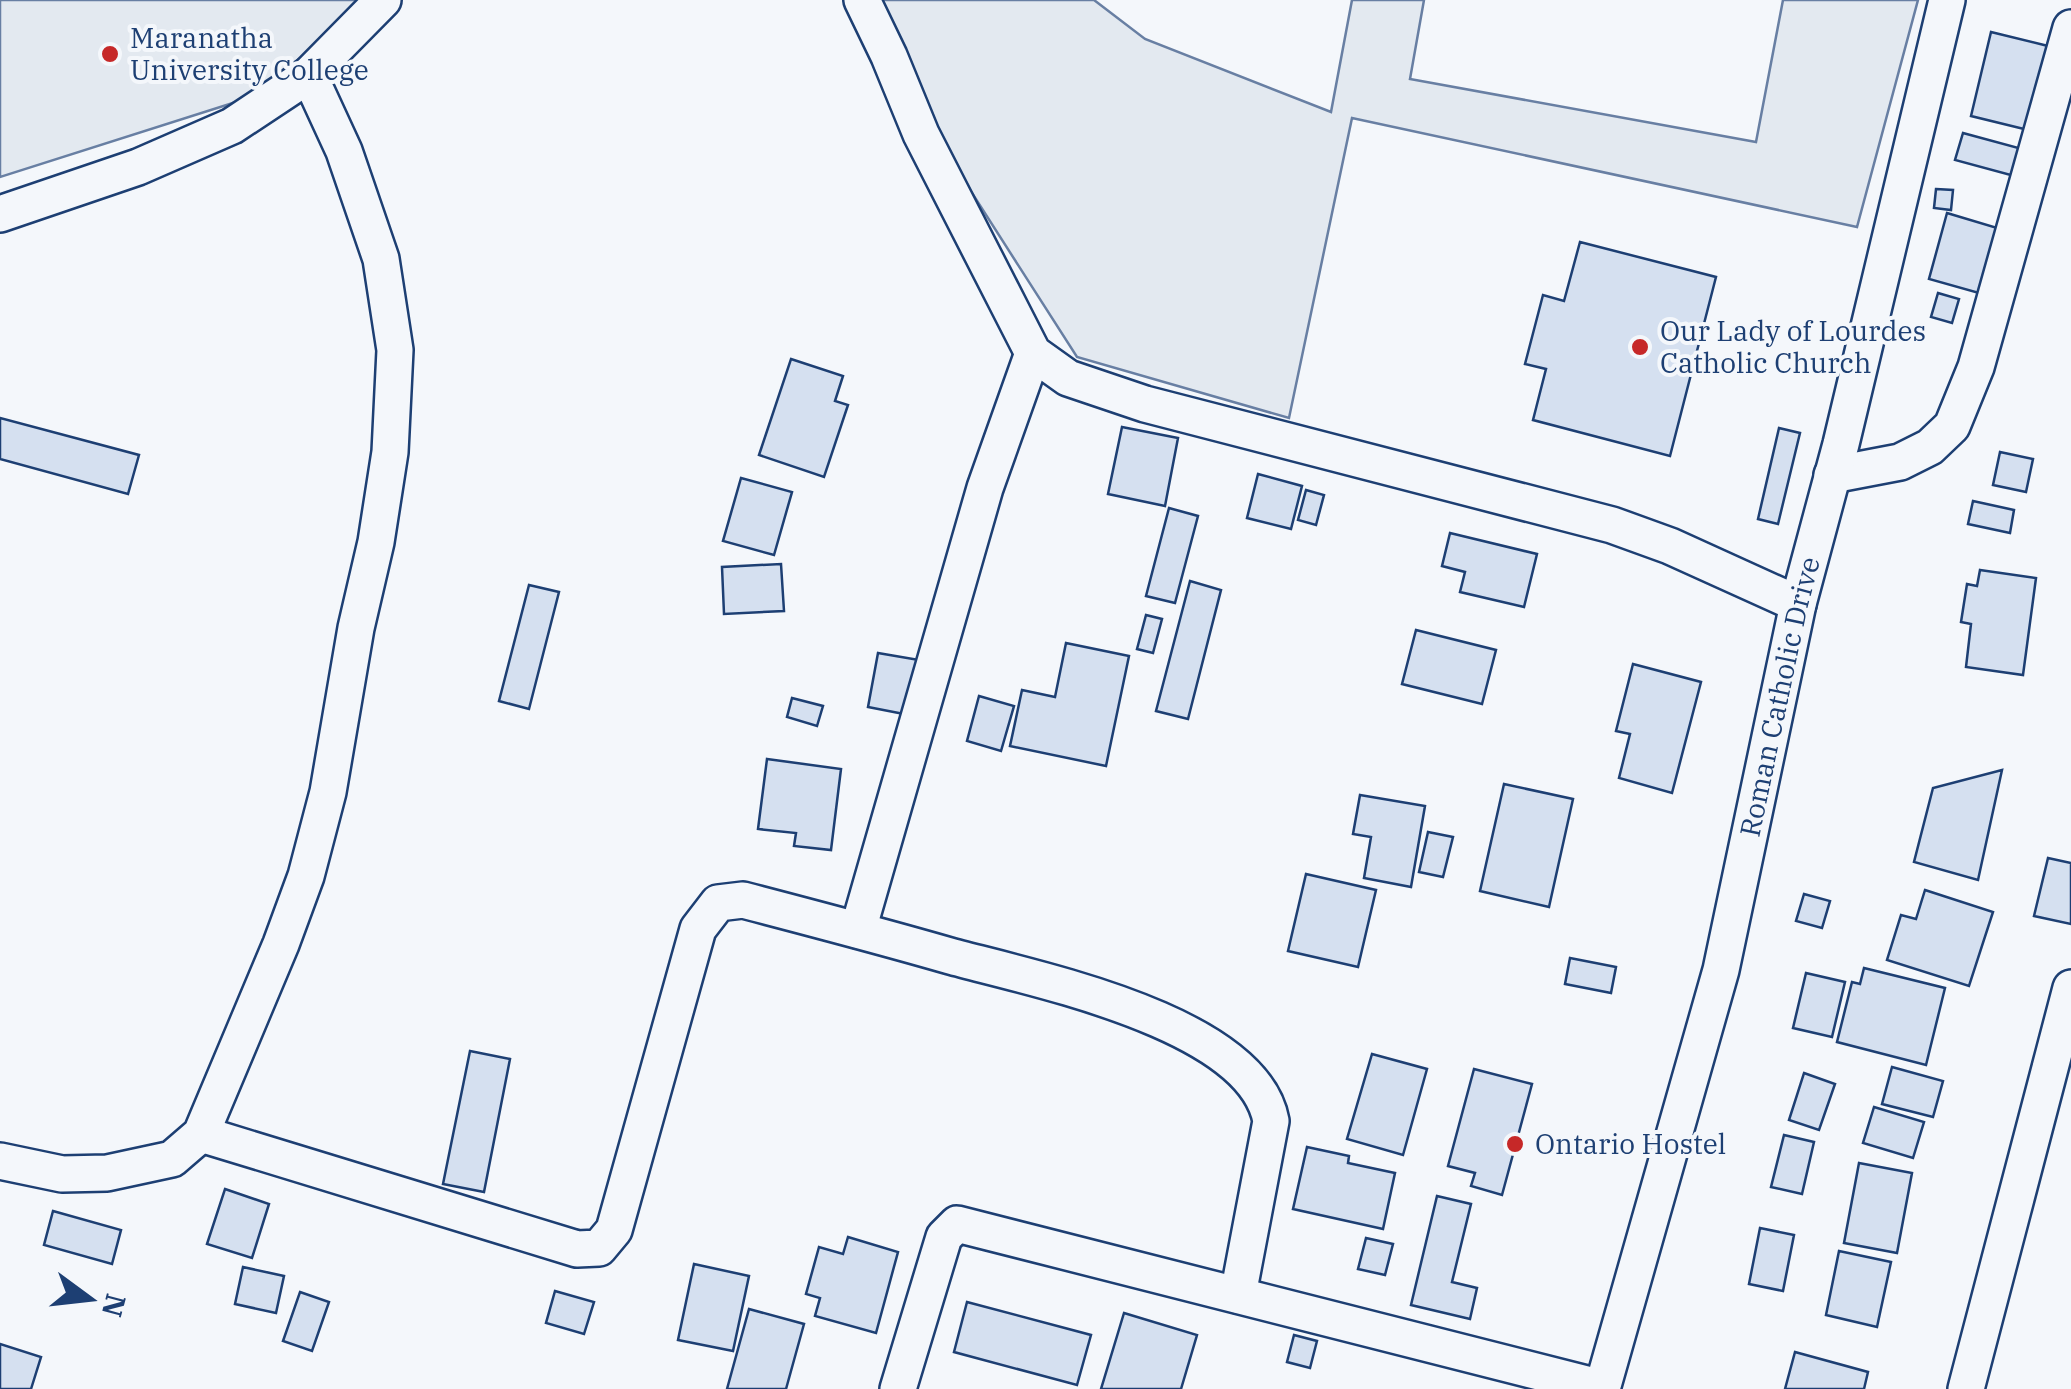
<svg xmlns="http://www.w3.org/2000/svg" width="2071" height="1389" font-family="'IBM Plex Serif',serif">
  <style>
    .green { fill: #e3e9f0; stroke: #687fa3; stroke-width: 2.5 }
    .building { fill: #d5e0f0; stroke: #1d3f73; stroke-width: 2.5 }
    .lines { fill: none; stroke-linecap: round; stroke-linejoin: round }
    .minor-casing { stroke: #1d3f73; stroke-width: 40 }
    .minor { stroke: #f4f7fb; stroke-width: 35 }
    .poi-dot { fill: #c62828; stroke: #f4f7fb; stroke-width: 4 }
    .labels { text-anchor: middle; stroke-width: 8; stroke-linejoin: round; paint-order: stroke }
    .poi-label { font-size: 28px; fill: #1d3f73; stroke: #f4f7fb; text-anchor: start }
    .street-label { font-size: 28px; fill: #1d3f73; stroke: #f4f7fb }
  </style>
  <rect width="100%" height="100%" fill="#f4f7fb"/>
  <g class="green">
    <polygon points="0,0 367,0 261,94 0,177"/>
    <polygon points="875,0 1094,0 1145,39 1331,112 1352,0 1424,0 1410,79 1756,142 1783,0 1918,0 1857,227 1352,118 1289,418 1077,357 940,143"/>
  </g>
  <g class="building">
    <polygon points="1991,32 2048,46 2028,130 1971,116"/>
    <polygon points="1963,133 2026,150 2018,177 1955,160"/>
    <polygon points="1936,189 1953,190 1951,210 1934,208"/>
    <polygon points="1947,213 2004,230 1986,295 1929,279"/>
    <polygon points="1580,242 1716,277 1670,456 1533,420 1546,369 1525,364 1543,295 1564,301"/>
    <polygon points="1938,293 1959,299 1952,323 1931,317"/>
    <polygon points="791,359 843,376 835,401 848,405 824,477 759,455"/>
    <polygon points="0,418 139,455 128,494 0,459"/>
    <polygon points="1122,427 1178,438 1165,506 1108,494"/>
    <polygon points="1779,428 1800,433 1778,524 1758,519"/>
    <polygon points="2000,452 2033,459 2026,492 1993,485"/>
    <polygon points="1258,474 1302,486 1291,529 1247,518"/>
    <polygon points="741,478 792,492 774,555 723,541"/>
    <polygon points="1306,490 1324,495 1316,525 1298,520"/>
    <polygon points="1973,501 2014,510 2010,533 1968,524"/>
    <polygon points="1169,508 1198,516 1175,603 1146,596"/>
    <polygon points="1450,533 1537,554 1524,607 1460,592 1465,572 1442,566"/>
    <polygon points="781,564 784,611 724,614 722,567"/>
    <polygon points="1980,570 2036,578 2023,675 1966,667 1971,624 1961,622 1967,584 1977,586"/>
    <polygon points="1190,581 1221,590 1188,719 1156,711"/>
    <polygon points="529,585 559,592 529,709 499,701"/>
    <polygon points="1146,615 1162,619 1153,653 1137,649"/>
    <polygon points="1416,630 1496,650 1482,704 1402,684"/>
    <polygon points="1066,643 1129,656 1106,766 1010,746 1022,690 1055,697"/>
    <polygon points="878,653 919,660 909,715 868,707"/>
    <polygon points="1633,664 1701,682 1672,793 1619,778 1630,734 1616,731"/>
    <polygon points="979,696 1014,706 1001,751 967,741"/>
    <polygon points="792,698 823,706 817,726 787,717"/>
    <polygon points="767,759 841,769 831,850 794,846 796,833 758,829"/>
    <polygon points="2002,770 1978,880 1914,862 1933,788"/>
    <polygon points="1504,784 1573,799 1549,907 1480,891"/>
    <polygon points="1360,795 1425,806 1411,887 1364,878 1371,837 1353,834"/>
    <polygon points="1428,832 1453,837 1443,877 1419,872"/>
    <polygon points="2048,858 2071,863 2071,924 2034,916"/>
    <polygon points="1306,874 1376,890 1358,967 1288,951"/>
    <polygon points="1925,890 1993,912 1969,986 1887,960 1901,915 1916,919"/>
    <polygon points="1804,894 1830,901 1822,928 1796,921"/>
    <polygon points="1570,958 1616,967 1611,993 1565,984"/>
    <polygon points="1864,968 1945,988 1926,1065 1837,1042 1852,982 1860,984"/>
    <polygon points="1806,973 1845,982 1832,1037 1793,1028"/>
    <polygon points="470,1051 510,1059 484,1192 443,1184"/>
    <polygon points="1372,1054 1427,1069 1403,1155 1347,1139"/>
    <polygon points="1892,1067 1943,1081 1933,1117 1882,1104"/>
    <polygon points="1474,1069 1532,1084 1502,1195 1471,1186 1475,1173 1448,1166"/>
    <polygon points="1804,1073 1835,1084 1819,1130 1789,1120"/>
    <polygon points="1874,1107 1924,1122 1913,1158 1863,1143"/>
    <polygon points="1784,1135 1814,1142 1802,1194 1771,1187"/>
    <polygon points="1307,1147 1349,1156 1348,1163 1395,1173 1383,1229 1293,1209"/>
    <polygon points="1859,1163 1912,1173 1897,1253 1844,1243"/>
    <polygon points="225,1189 269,1204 252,1258 207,1244"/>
    <polygon points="1437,1196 1471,1204 1452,1282 1477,1288 1470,1319 1411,1305"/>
    <polygon points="53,1211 121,1230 112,1264 44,1245"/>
    <polygon points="1760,1228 1794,1235 1783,1291 1749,1284"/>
    <polygon points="848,1237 898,1252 876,1333 815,1316 820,1298 806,1294 819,1247 843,1254"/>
    <polygon points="1366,1238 1393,1244 1385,1275 1358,1269"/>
    <polygon points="1839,1251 1891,1262 1877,1327 1826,1315"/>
    <polygon points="694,1264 749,1276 733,1351 678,1340"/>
    <polygon points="243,1267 284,1276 276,1313 235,1304"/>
    <polygon points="555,1291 594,1302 584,1334 546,1323"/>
    <polygon points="300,1292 329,1302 312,1351 283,1341"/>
    <polygon points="967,1302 1091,1335 1077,1385 954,1352"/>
    <polygon points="749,1309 804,1324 786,1389 727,1389"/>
    <polygon points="1124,1313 1197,1335 1181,1389 1101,1389"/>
    <polygon points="1294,1335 1317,1341 1310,1368 1287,1362"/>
    <polygon points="0,1344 41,1357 31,1389 0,1389"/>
    <polygon points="1795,1352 1868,1372 1864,1389 1785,1389"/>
  </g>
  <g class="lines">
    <defs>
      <g id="minor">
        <polyline points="862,0 889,56 921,134 1033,353 1068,378 1145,404 1612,525 1670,546 1798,604"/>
        <polyline points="0,214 138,167 232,126 309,75 383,0"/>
        <polyline points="1832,475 1900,462 1930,447 1952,426 1976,367 2071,28"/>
        <polyline points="858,930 985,488 1033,353"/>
        <path d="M201,1134L577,1249L599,1248L614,1230L698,929L718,903L743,900C812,918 881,936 950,956C1034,979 1253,1022 1271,1121L1238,1295"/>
        <polyline points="0,1161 62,1174 107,1173 172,1159 201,1134 281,944 306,876 328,792 356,628 376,542 390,452 395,350 381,259 344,151 309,75"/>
        <polyline points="898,1389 944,1237 957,1224 1602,1388"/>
        <path id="s1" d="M1602,1389L1721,970L1798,604L1841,444L1947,0"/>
        <polyline points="1966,1389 2071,988"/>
      </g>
    </defs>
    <use href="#minor" class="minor-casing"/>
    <use href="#minor" class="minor"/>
  </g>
  <g class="poi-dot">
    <circle cx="110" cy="54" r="10"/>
    <circle cx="1640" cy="347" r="10"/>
    <circle cx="1515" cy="1144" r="10"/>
  </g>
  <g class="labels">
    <g class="poi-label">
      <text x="130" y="48">Maranatha<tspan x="130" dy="32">University College</tspan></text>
      <text x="1660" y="341">Our Lady of Lourdes<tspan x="1660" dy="32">Catholic Church</tspan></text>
      <text x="1535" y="1154">Ontario Hostel</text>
    </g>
    <g class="street-label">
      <text dy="10" stroke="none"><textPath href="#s1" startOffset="715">Roman Catholic Drive</textPath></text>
    </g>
  </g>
  <g transform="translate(90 1299) rotate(105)" stroke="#f4f7fb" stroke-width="8" paint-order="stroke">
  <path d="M0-8L18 38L0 25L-18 38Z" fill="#1d3f73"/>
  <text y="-15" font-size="28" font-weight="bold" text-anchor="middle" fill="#1d3f73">N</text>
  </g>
</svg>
